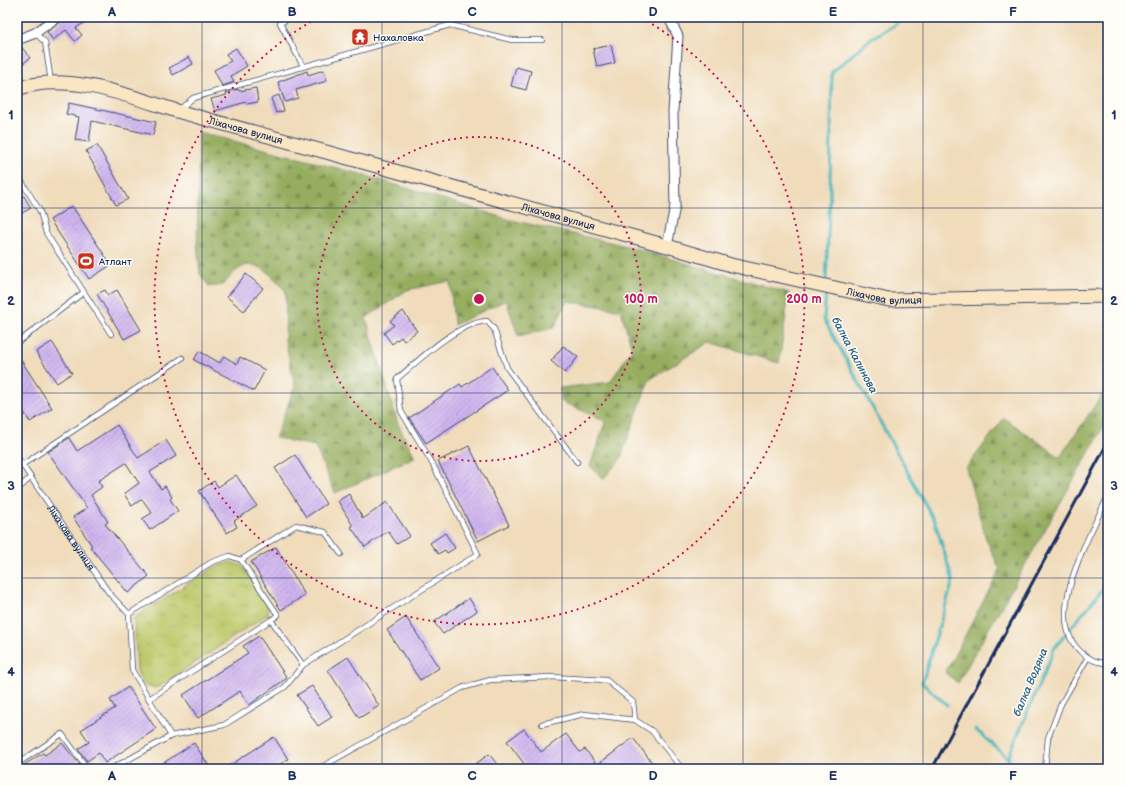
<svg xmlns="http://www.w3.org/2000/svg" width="1125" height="786" font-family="'Balsamiq Sans',sans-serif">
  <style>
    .grass { fill: url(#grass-tufts); stroke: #6c7c64 }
    .forest { fill: url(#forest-firs); stroke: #586e5e }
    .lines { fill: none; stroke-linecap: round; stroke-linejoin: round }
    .stream { stroke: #45b5bc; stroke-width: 3 }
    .building { fill: url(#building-hatch) }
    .lane-casing { stroke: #3b496c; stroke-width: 6 }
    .street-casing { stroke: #3b496c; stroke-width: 11 }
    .secondary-casing { stroke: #3b496c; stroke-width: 15 }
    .lane { stroke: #fff; stroke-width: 4.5 }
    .street { stroke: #fff; stroke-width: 9 }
    .secondary { stroke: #fbe6c4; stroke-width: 13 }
    .rail { stroke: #1b2f5e; stroke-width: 3 }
    .grid { fill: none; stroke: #1b2f5e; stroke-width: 1; stroke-opacity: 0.55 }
    .ring { fill: none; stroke: #c2185b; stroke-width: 2; stroke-dasharray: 2 4 }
    .labels { text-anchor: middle; stroke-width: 3; stroke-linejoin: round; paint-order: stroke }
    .poi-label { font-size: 10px; fill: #1b2f5e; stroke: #fdfcf7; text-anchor: start }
    .street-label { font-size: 10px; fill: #1b2f5e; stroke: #fdfcf7 }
    .water-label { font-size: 11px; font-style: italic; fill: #2a5e7f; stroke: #fdfcf7 }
    .centre { fill: #c2185b; stroke: #fdfcf7; stroke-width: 2 }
    .ring-label { font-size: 12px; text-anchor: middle; font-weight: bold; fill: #c2185b; stroke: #fdfcf7; stroke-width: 3; stroke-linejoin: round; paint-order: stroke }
    .neatline { fill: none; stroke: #1b2f5e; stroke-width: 1.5 }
    .grid-label { font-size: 13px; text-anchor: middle; font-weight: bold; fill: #1b2f5e }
  </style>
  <defs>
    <pattern id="grass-tufts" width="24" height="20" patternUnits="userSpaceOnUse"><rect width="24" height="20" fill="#bdc96b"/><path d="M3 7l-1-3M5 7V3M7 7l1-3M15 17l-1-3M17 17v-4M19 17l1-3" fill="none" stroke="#a2ad5f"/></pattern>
    <pattern id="forest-firs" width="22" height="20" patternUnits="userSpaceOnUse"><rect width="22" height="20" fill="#96ad5f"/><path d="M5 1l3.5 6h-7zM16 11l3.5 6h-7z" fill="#7a8d52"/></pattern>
    <pattern id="building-hatch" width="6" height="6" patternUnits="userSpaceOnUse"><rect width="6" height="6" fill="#d0b5ef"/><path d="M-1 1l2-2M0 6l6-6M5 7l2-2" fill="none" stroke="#a894c5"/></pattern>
  </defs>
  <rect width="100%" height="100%" fill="#fdfcf7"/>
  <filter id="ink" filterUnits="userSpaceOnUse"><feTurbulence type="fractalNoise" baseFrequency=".025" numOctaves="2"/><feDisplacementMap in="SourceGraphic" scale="8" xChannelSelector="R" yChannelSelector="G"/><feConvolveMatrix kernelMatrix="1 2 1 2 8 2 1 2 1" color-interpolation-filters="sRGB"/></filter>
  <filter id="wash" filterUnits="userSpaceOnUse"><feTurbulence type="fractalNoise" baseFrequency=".012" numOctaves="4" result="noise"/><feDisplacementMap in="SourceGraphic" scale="16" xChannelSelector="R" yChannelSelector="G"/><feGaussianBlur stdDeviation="0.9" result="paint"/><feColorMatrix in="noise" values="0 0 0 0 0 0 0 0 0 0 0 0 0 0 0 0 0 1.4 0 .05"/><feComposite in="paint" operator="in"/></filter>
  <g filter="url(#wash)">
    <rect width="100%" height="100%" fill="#f0dcbb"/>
    <path class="grass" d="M230,562L242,566L268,604V614L160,686C147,692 139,682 137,669L134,618L215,567Z"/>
    <g class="forest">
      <path d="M199,132L364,175L511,220L627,246L789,293L779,363L710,342L649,380L620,460L603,479L590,466L606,421L562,402L560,388L610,382L632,349L621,310L567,301L554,328L518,336L506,300L454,325L450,281L407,290L366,318L398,424L415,457L335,493L315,446L275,438L295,386L285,340L286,292C274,277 255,253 235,272C224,282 226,287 209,286L200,274L197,246Z"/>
      <polygon points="1108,391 1108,419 958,683 945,673 1000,570 986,539 966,468 1004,418 1060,457 1104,392"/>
    </g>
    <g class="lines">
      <g class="stream">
        <polyline points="826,282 830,194 832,72 872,38 908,17"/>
        <polyline points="826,290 824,319 935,522 953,581 922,683 947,705"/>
        <polyline points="975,729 1008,758 1012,769"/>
        <polyline points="1008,758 1055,647 1108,583"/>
      </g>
    </g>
    <g id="blocks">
      <g class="building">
        <polygon points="63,17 93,17 76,28 82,35 75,41 66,30 53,40 47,32 61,22"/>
        <polygon points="20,45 30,58 21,65 17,59 17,46"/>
        <polygon points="611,45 615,63 597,67 593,49"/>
        <polygon points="236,48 247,66 231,76 234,82 222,86 214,70 231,61 226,54"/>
        <polygon points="189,57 193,64 173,75 169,68"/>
        <polygon points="516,67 531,71 526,90 511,86"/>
        <polygon points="324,70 327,81 296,90 298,98 285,102 278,82 307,71 308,75"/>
        <polygon points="256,88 258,102 247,104 246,102 215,111 211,99 227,95 226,93 238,89 239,91"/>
        <polygon points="279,95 284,111 276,113 271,98"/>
        <polygon points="69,103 156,122 153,135 92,121 89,142 75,140 79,117 66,114"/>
        <polygon points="97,145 128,199 116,205 86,151"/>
        <polygon points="24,196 31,208 17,216 17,200"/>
        <polygon points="72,206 111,265 89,279 50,220"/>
        <polygon points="246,274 263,288 244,311 227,297"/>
        <polygon points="105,290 108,295 117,290 141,330 124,339 97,294"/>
        <polygon points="403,311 417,331 404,341 401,337 392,344 384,333 394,325 390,321"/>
        <polygon points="52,342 72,373 57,383 36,352"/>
        <polygon points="563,346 578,357 565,373 551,361"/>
        <polygon points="199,351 220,363 224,356 237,364 240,357 265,370 254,391 194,360"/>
        <polygon points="17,354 52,408 30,422 17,401"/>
        <polygon points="492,367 508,390 426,443 409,418 460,384 462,387"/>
        <polygon points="117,425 138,458 166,440 176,456 150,472 161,489 165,486 172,497 170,499 178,511 150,530 142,519 152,513 142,499 132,506 124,494 139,483 126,463 98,481 102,487 91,495 108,522 105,524 149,576 128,593 90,547 92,546 73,517 87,508 48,452 69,438 77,451"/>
        <polygon points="469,446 509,525 478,541 438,461"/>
        <polygon points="295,455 326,504 306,517 275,468"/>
        <polygon points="236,475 257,506 234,521 237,527 227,533 199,491 214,481 218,487"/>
        <polygon points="349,494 363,519 387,502 410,536 397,544 388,531 365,547 351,527 353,526 338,501"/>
        <polygon points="445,533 455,548 447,553 445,550 438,554 430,543"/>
        <polygon points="276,547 305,595 281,610 251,562"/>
        <polygon points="469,598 477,611 443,634 434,622"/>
        <polygon points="406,617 439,668 420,680 387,630"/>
        <polygon points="259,636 287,678 249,705 240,691 198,718 183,695 248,653 243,646"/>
        <polygon points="348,657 379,706 359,718 328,670"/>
        <polygon points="312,686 332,717 318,726 297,695"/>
        <polygon points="128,687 156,729 105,763 99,753 87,761 78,749 89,742 81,730 115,708 110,700"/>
        <polygon points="524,729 541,752 566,734 580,752 585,749 597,765 633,738 657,769 528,769 507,741"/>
        <polygon points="274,737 288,759 273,769 224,769"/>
        <polygon points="62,743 80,765 74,769 18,769 43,753 45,755"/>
        <polygon points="194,743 211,769 154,769"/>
        <polygon points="489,754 501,769 469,769"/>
      </g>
    </g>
  </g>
  <g filter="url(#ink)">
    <use href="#blocks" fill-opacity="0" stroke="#3b496c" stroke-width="1"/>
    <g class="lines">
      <defs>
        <g id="lane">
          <polyline points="291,17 280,23 303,66"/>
          <polyline points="35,33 45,42 51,82"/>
          <polyline points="180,109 193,98 450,25 512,40 542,40"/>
          <polyline points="17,174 40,211 46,233 111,334"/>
          <polyline points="17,343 84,292"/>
          <path id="s1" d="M17,457L109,593L129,614"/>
          <polyline points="22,465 182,358"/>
          <polyline points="17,490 31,477"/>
          <path d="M1108,496C1091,534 1041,618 1081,652C1088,658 1098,665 1108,662"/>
          <path d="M241,560L278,615L271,620L303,665L478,554L431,461L401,411L397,379C420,359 457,323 487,321L494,329L507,368L577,462"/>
          <polyline points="129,614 132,670 171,736 224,725 285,687 303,665"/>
          <polyline points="129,614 212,562 230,556 241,560 296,525 325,532 341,554"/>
          <polyline points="149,699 271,620"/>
          <polyline points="542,724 584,714 635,720 652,731 682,769"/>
          <polyline points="17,764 62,734 88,769"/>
          <polyline points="111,769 171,736"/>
          <polyline points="318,769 462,688 490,680 551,677 606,680 633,702 635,720"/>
          <polyline points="1045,769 1048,738 1061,704 1088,657"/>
        </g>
        <g id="street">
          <polyline points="17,40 35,33 57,17"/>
          <polyline points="667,246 675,206 673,111 678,36 670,20 670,17"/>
        </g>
        <g id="secondary">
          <path id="s2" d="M17,89C66,71 129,96 177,111L667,246L731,265L889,300L1108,296"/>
        </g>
      </defs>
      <use href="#lane" class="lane-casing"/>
      <use href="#street" class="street-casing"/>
      <use href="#secondary" class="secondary-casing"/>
      <use href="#lane" class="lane"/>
      <use href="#street" class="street"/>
      <use href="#secondary" class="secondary"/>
      <polyline class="rail" points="932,769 1108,442"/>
    </g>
  </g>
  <path class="grid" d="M202,17V769M382,17V769M562,17V769M743,17V769M923,17V769M17,208H1108M17,393H1108M17,578H1108"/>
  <g class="ring">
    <circle cx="479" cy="299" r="162"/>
    <path d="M642 18A325 325 0 1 1 317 18"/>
  </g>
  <defs>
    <symbol id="temple-square" viewBox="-11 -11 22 22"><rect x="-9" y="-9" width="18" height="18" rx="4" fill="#c8321e" stroke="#fdfcf7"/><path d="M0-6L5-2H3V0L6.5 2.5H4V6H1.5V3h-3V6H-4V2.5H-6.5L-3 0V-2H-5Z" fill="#fff"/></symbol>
    <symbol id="stadium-square" viewBox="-11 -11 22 22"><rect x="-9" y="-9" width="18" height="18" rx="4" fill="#c8321e" stroke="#fdfcf7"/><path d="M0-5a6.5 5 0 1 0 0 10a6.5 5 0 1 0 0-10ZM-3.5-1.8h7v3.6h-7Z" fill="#fff"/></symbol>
  </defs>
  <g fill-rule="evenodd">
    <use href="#temple-square" x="350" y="27" width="20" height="20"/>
    <use href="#stadium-square" x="76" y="251" width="20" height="20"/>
  </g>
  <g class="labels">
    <g class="poi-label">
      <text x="373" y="41">Нахаловка</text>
      <text x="99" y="265">Атлант</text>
    </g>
    <g class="street-label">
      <text dy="4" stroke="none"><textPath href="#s2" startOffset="236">Ліхачова вулиця</textPath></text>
      <text dy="4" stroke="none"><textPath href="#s2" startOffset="560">Ліхачова вулиця</textPath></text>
      <text dy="4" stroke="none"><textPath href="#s2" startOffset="896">Ліхачова вулиця</textPath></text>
      <text dy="4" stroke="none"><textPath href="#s1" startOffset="97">Ліхачова вулиця</textPath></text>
    </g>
    <g class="water-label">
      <text transform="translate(855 355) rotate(62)" y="4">балка Калинова</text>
      <text transform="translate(1030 682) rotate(-67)" y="4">балка Водяна</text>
    </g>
  </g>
  <circle cx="479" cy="299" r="6" class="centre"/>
  <g class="ring-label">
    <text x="641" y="303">100 m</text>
    <text x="804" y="303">200 m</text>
  </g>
  <rect width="1125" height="786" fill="none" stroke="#fdfcf7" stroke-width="44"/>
  <rect x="22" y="22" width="1081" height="742" class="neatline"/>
  <g class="grid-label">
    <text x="112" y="16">A</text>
    <text x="292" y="16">B</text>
    <text x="472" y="16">C</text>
    <text x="653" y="16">D</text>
    <text x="833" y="16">E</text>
    <text x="1013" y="16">F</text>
    <text x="11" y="119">1</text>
    <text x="1114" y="119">1</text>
    <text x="11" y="305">2</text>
    <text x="1114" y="305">2</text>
    <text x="11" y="490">3</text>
    <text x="1114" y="490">3</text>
    <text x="11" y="676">4</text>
    <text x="1114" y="676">4</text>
    <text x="112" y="780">A</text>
    <text x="292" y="780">B</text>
    <text x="472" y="780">C</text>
    <text x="653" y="780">D</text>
    <text x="833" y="780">E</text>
    <text x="1013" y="780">F</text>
  </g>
</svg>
